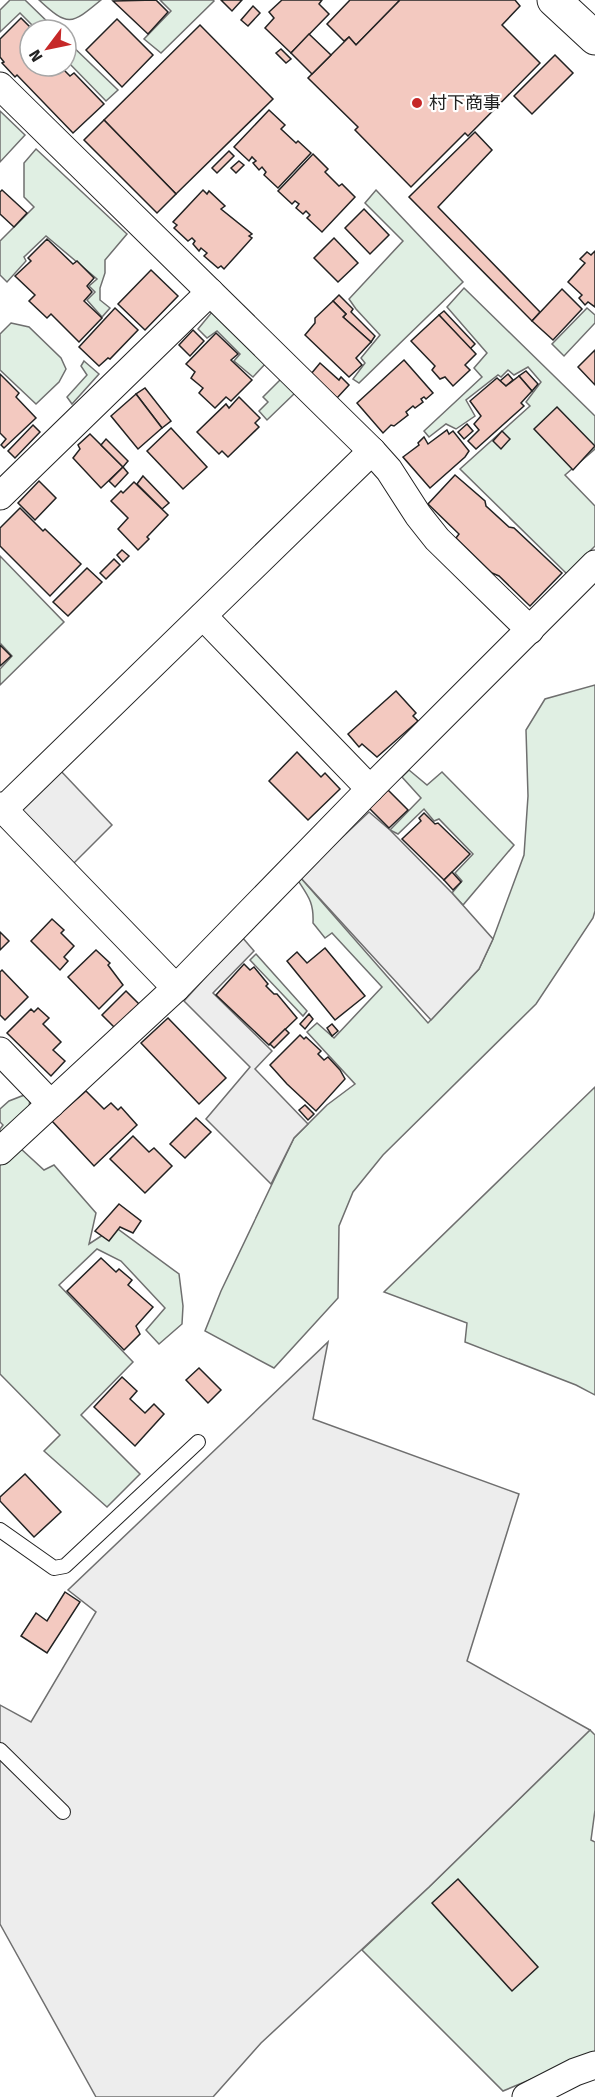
<svg xmlns="http://www.w3.org/2000/svg" width="595" height="2097" font-family="'Fira Sans','Noto Sans JP',sans-serif">
  <style>
    .green { fill: #e0efe3; stroke: #6f6f6f; stroke-width: 1.5 }
    .parking { fill: #ededed; stroke: #6f6f6f; stroke-width: 1.5 }
    .building { fill: #f3c9c0; stroke: #222; stroke-width: 1.5 }
    .lines { fill: none; stroke-linecap: round; stroke-linejoin: round }
    .lane-casing { stroke: #222; stroke-width: 16 }
    .street-casing { stroke: #222; stroke-width: 29 }
    .secondary-casing { stroke: #222; stroke-width: 35 }
    .lane { stroke: #fff; stroke-width: 14 }
    .street { stroke: #fff; stroke-width: 27 }
    .secondary { stroke: #fff; stroke-width: 33 }
    .poi-dot { fill: #c62828; stroke: #fff; stroke-width: 2 }
    .labels { text-anchor: middle; stroke-width: 4.5; stroke-linejoin: round; paint-order: stroke }
    .poi-label { font-size: 18px; fill: #222; stroke: #fff; text-anchor: start }
  </style>
  <rect width="100%" height="100%" fill="#fff"/>
  <g class="green">
    <polygon points="10,0 25,0 56,30 37,30 20,13 0,32 0,10"/>
    <path d="M39,0H101C71,25 68,27 39,0Z"/>
    <polygon points="160,0 213,0 214,1 161,53 144,39 171,11"/>
    <polygon points="66,40 118,90 106,101 66,60"/>
    <polygon points="0,111 25,135 0,162"/>
    <polygon points="36,149 127,234 105,260 105,273 100,288 100,300 110,308 102,317 87,300 95,292 89,286 97,279 46,236 24,257 26,261 7,282 0,275 0,241 34,207 24,197 24,163"/>
    <polygon points="376,190 463,282 359,383 353,379 365,363 361,358 380,335 356,309 349,299 403,241 365,203"/>
    <polygon points="464,288 595,416 595,449 565,475 595,506 595,546 567,574 460,469 530,406 526,402 541,382 528,367 514,375 508,370 501,377 498,375 466,400 475,416 456,429 446,424 429,437 424,431 482,377 474,368 487,353 447,307"/>
    <polygon points="587,308 595,315 595,323 564,356 552,344"/>
    <polygon points="212,312 266,363 253,377 234,361 240,354 217,331 207,338 198,329"/>
    <polygon points="11,323 29,327 61,358 66,369 59,382 36,404 0,370 0,334"/>
    <polygon points="84,361 99,374 72,404 67,397 87,375 81,366"/>
    <polygon points="282,378 296,392 267,420 259,411 268,402 263,397"/>
    <polygon points="0,556 64,622 0,685 0,669 12,656 0,643"/>
    <path d="M595,685V911L593,918L536,1004L383,1155L353,1192L339,1226L338,1298L274,1368L205,1331L221,1291L294,1138L327,1105L355,1084L307,1032L317,1023L334,1038L382,987L332,933L325,938L313,923C314,902 308,896 297,879L300,877L428,1023L479,969L493,939L524,855L528,796L526,730L545,699Z"/>
    <polygon points="409,770 427,785 442,772 514,845 463,905 452,893 462,881 455,873 473,854 439,819 434,821 424,809 398,834 390,830 421,798 402,777"/>
    <polygon points="256,954 307,1011 303,1016 250,960"/>
    <polygon points="595,1087 595,1395 576,1385 465,1342 467,1323 384,1292"/>
    <polygon points="27,1094 30,1097 29,1109 0,1135 0,1129 3,1125 0,1122 0,1109 9,1101"/>
    <polygon points="20,1148 44,1170 54,1165 96,1213 89,1244 115,1227 179,1274 183,1306 182,1324 159,1344 146,1330 165,1308 121,1261 97,1249 59,1285 133,1362 81,1415 140,1474 107,1507 44,1451 60,1435 0,1374 0,1165"/>
    <polygon points="590,1730 595,1735 595,1810 591,1840 595,1842 595,2053 503,2091 362,1950 429,1887"/>
  </g>
  <g class="parking">
    <polygon points="59,769 112,825 71,866 17,809"/>
    <polygon points="369,812 390,830 452,893 493,939 479,969 431,1020 300,877"/>
    <polygon points="242,937 254,951 213,993 272,1051 255,1069 308,1124 294,1138 271,1184 206,1119 250,1067 184,1001"/>
    <polygon points="328,1342 313,1419 519,1494 467,1661 590,1730 429,1887 261,2043 213,2097 96,2097 0,1924 0,1705 31,1722 96,1612 68,1590"/>
  </g>
  <g class="building">
    <polygon points="156,0 168,12 148,34 113,1"/>
    <polygon points="221,0 242,0 232,11"/>
    <polygon points="282,0 322,0 319,4 329,14 291,53 265,28 274,18 269,12"/>
    <polygon points="350,0 400,0 356,45 349,37 344,41 327,24"/>
    <polygon points="400,0 515,0 520,6 502,25 540,63 468,136 465,133 411,187 355,130 358,127 308,78 349,37 356,45"/>
    <polygon points="253,6 260,13 248,26 241,20"/>
    <polygon points="21,18 33,30 30,30 30,66 64,66 62,68 70,76 74,73 104,104 73,133 17,75 15,77 2,63 4,62 0,57 0,39"/>
    <polygon points="117,19 153,55 122,87 86,50"/>
    <polygon points="200,25 273,99 176,194 104,120"/>
    <polygon points="309,34 331,55 312,74 291,53"/>
    <polygon points="281,49 291,59 286,63 276,53"/>
    <polygon points="555,55 573,73 532,114 514,96"/>
    <polygon points="269,110 285,125 281,129 296,143 298,141 311,153 278,188 264,175 266,172 262,167 259,170 253,163 256,161 252,157 249,161 234,147"/>
    <polygon points="104,120 176,194 157,213 84,140"/>
    <polygon points="475,132 492,150 438,207 540,312 532,321 409,197"/>
    <polygon points="229,151 234,156 217,173 212,168"/>
    <polygon points="313,154 328,169 325,172 339,186 342,184 355,197 322,232 307,218 310,215 306,211 303,214 296,208 299,204 295,201 292,204 278,191"/>
    <polygon points="239,161 244,165 236,173 231,168"/>
    <polygon points="2,190 27,213 14,227 0,214 0,192"/>
    <polygon points="203,190 207,194 209,191 225,206 221,209 252,234 249,236 252,238 224,269 221,266 218,268 204,256 207,253 201,248 199,251 193,244 195,241 192,238 188,241 174,228 177,225 173,222"/>
    <polygon points="364,209 389,235 370,254 345,228"/>
    <polygon points="334,238 358,263 338,282 314,258"/>
    <polygon points="47,239 73,264 77,261 94,278 87,286 92,292 84,301 102,318 79,342 51,314 47,318 29,301 35,295 15,276 31,261 28,258"/>
    <polygon points="595,251 595,307 588,302 585,305 579,298 582,295 568,282 585,263 580,259 587,252 591,255"/>
    <polygon points="151,270 178,296 145,330 118,304"/>
    <polygon points="562,289 582,309 553,340 532,321"/>
    <polygon points="339,295 353,309 351,312 375,336 371,342 343,317 346,314 333,301"/>
    <polygon points="333,301 346,314 343,317 371,342 356,358 362,365 349,377 305,335 315,323 315,318"/>
    <polygon points="115,308 138,330 110,359 108,358 99,366 79,347"/>
    <polygon points="444,311 475,344 470,349 439,315"/>
    <polygon points="439,315 476,354 465,365 470,370 453,386 445,377 440,379 432,370 435,366 411,341"/>
    <polygon points="193,330 204,341 190,356 179,345"/>
    <polygon points="216,333 238,354 231,360 252,380 231,401 226,397 215,408 199,393 203,388 191,378 195,372 186,364"/>
    <polygon points="595,350 595,385 578,367"/>
    <polygon points="404,360 433,393 426,399 424,397 421,399 423,402 415,408 413,406 406,412 408,415 394,426 391,425 383,433 357,403"/>
    <polygon points="320,363 339,380 341,377 349,385 337,398 311,374"/>
    <polygon points="526,371 538,384 532,391 519,376"/>
    <polygon points="0,374 19,393 16,397 36,418 4,448 1,445 6,439 0,433"/>
    <polygon points="508,374 513,380 506,386 500,381"/>
    <polygon points="519,376 532,391 521,403 524,406 476,449 468,441 479,430 474,424 481,416 470,401 497,378 506,386"/>
    <polygon points="145,388 171,421 162,428 136,394"/>
    <polygon points="136,394 162,428 138,449 111,416"/>
    <polygon points="239,397 260,418 255,423 259,427 228,457 222,451 219,454 197,432 226,404 229,408"/>
    <polygon points="557,407 595,446 573,470 534,429"/>
    <polygon points="467,424 473,431 464,439 458,432"/>
    <polygon points="33,425 40,432 15,458 8,451"/>
    <polygon points="171,428 207,467 183,489 147,451"/>
    <polygon points="447,430 449,434 453,431 469,451 465,457 430,488 403,457 419,445 418,443 424,437 428,444"/>
    <polygon points="502,431 510,439 501,449 493,441"/>
    <polygon points="90,434 123,467 101,488 73,458 80,449 78,445"/>
    <polygon points="106,439 128,461 123,467 101,445"/>
    <polygon points="123,467 128,473 115,487 109,481"/>
    <polygon points="455,475 485,501 486,506 509,527 514,528 562,573 530,606 499,576 492,573 456,538 459,534 428,504"/>
    <polygon points="143,476 169,503 162,509 137,484"/>
    <polygon points="39,481 56,498 35,520 18,503"/>
    <polygon points="134,482 168,515 147,537 149,539 138,550 118,529 128,518 111,501 121,491 123,493"/>
    <polygon points="20,508 43,531 45,529 81,564 50,596 0,546 0,528"/>
    <polygon points="122,550 129,556 123,562 117,555"/>
    <polygon points="114,559 120,565 106,579 100,573"/>
    <polygon points="87,568 102,582 68,616 53,602"/>
    <polygon points="0,645 11,656 0,666"/>
    <polygon points="396,691 416,713 413,716 418,721 377,757 362,744 359,747 348,734"/>
    <polygon points="297,752 321,777 325,773 340,789 308,820 269,781"/>
    <polygon points="388,790 408,810 389,828 369,808"/>
    <polygon points="424,813 435,824 438,823 470,854 444,880 402,839 421,821 419,818"/>
    <polygon points="452,872 461,882 453,890 444,880"/>
    <polygon points="52,919 64,930 61,933 74,946 64,957 68,961 60,970 31,941"/>
    <polygon points="0,932 9,941 0,950"/>
    <polygon points="325,948 365,996 335,1020 287,961 297,952 307,963"/>
    <polygon points="96,950 110,963 108,965 123,985 99,1009 68,977"/>
    <polygon points="244,964 250,970 254,967 268,984 266,986 274,994 277,994 297,1018 269,1045 216,995"/>
    <polygon points="2,970 28,997 5,1020 0,1015 0,972"/>
    <polygon points="126,991 139,1004 115,1028 102,1015"/>
    <polygon points="38,1008 49,1018 43,1024 61,1042 53,1050 65,1061 51,1076 7,1033 31,1009 34,1012"/>
    <polygon points="309,1014 313,1019 305,1029 300,1024"/>
    <polygon points="168,1018 226,1078 199,1104 141,1043"/>
    <polygon points="332,1024 338,1031 332,1036 327,1028"/>
    <polygon points="285,1029 289,1033 274,1048 270,1044"/>
    <polygon points="300,1035 304,1039 306,1037 321,1051 318,1054 324,1060 328,1057 340,1070 345,1079 316,1111 287,1084 270,1065"/>
    <polygon points="86,1091 104,1109 111,1103 118,1110 121,1107 137,1125 94,1166 52,1121"/>
    <polygon points="305,1105 314,1114 308,1120 299,1110"/>
    <polygon points="196,1118 211,1132 185,1158 170,1144"/>
    <polygon points="133,1136 149,1152 154,1148 172,1166 145,1193 110,1159"/>
    <polygon points="119,1204 141,1221 133,1233 120,1227 109,1241 95,1231"/>
    <polygon points="101,1258 116,1272 119,1269 132,1280 128,1285 153,1307 136,1326 140,1334 124,1350 67,1291"/>
    <polygon points="199,1368 221,1390 208,1403 186,1380"/>
    <polygon points="122,1377 137,1391 130,1399 145,1413 154,1404 164,1414 135,1446 94,1407"/>
    <polygon points="25,1474 61,1512 34,1537 0,1501 0,1497"/>
    <polygon points="65,1592 80,1602 47,1653 21,1636 36,1613 47,1621"/>
    <polygon points="458,1879 538,1967 512,1991 432,1903"/>
  </g>
  <g class="lines">
    <defs>
      <g id="lane">
        <polyline points="0,1530 54,1568 65,1566 198,1442"/>
        <polyline points="0,1750 63,1812"/>
      </g>
      <g id="street">
        <polyline points="0,86 372,451 389,470 418,515 437,539 530,630"/>
        <polyline points="0,496 210,292"/>
        <polyline points="203,616 370,789"/>
        <polyline points="0,806 176,988"/>
        <polyline points="3,810 372,451"/>
        <polyline points="0,1051 51,1104"/>
        <polyline points="0,1151 176,988 370,789 595,564"/>
        <polyline points="526,2097 575,2072 595,2065"/>
      </g>
      <polyline id="secondary" points="554,0 595,38"/>
    </defs>
    <use href="#lane" class="lane-casing"/>
    <use href="#street" class="street-casing"/>
    <use href="#secondary" class="secondary-casing"/>
    <use href="#lane" class="lane"/>
    <use href="#street" class="street"/>
    <use href="#secondary" class="secondary"/>
  </g>
  <circle class="poi-dot" cx="417" cy="103" r="6"/>
  <g class="labels">
    <g class="poi-label">
      <text x="429" y="109">村下商事</text>
    </g>
  </g>
  <g transform="translate(48 48) rotate(238)"><circle r="28" fill="#ffffff" stroke="#a7a7a7" stroke-width="1.5"/>
  <path d="M0-4.5L10 22L0 15L-10 22Z" fill="#c62828"/>
  <text y="-9" font-size="16" font-weight="bold" text-anchor="middle" fill="#222222">N</text>
  </g>
</svg>
